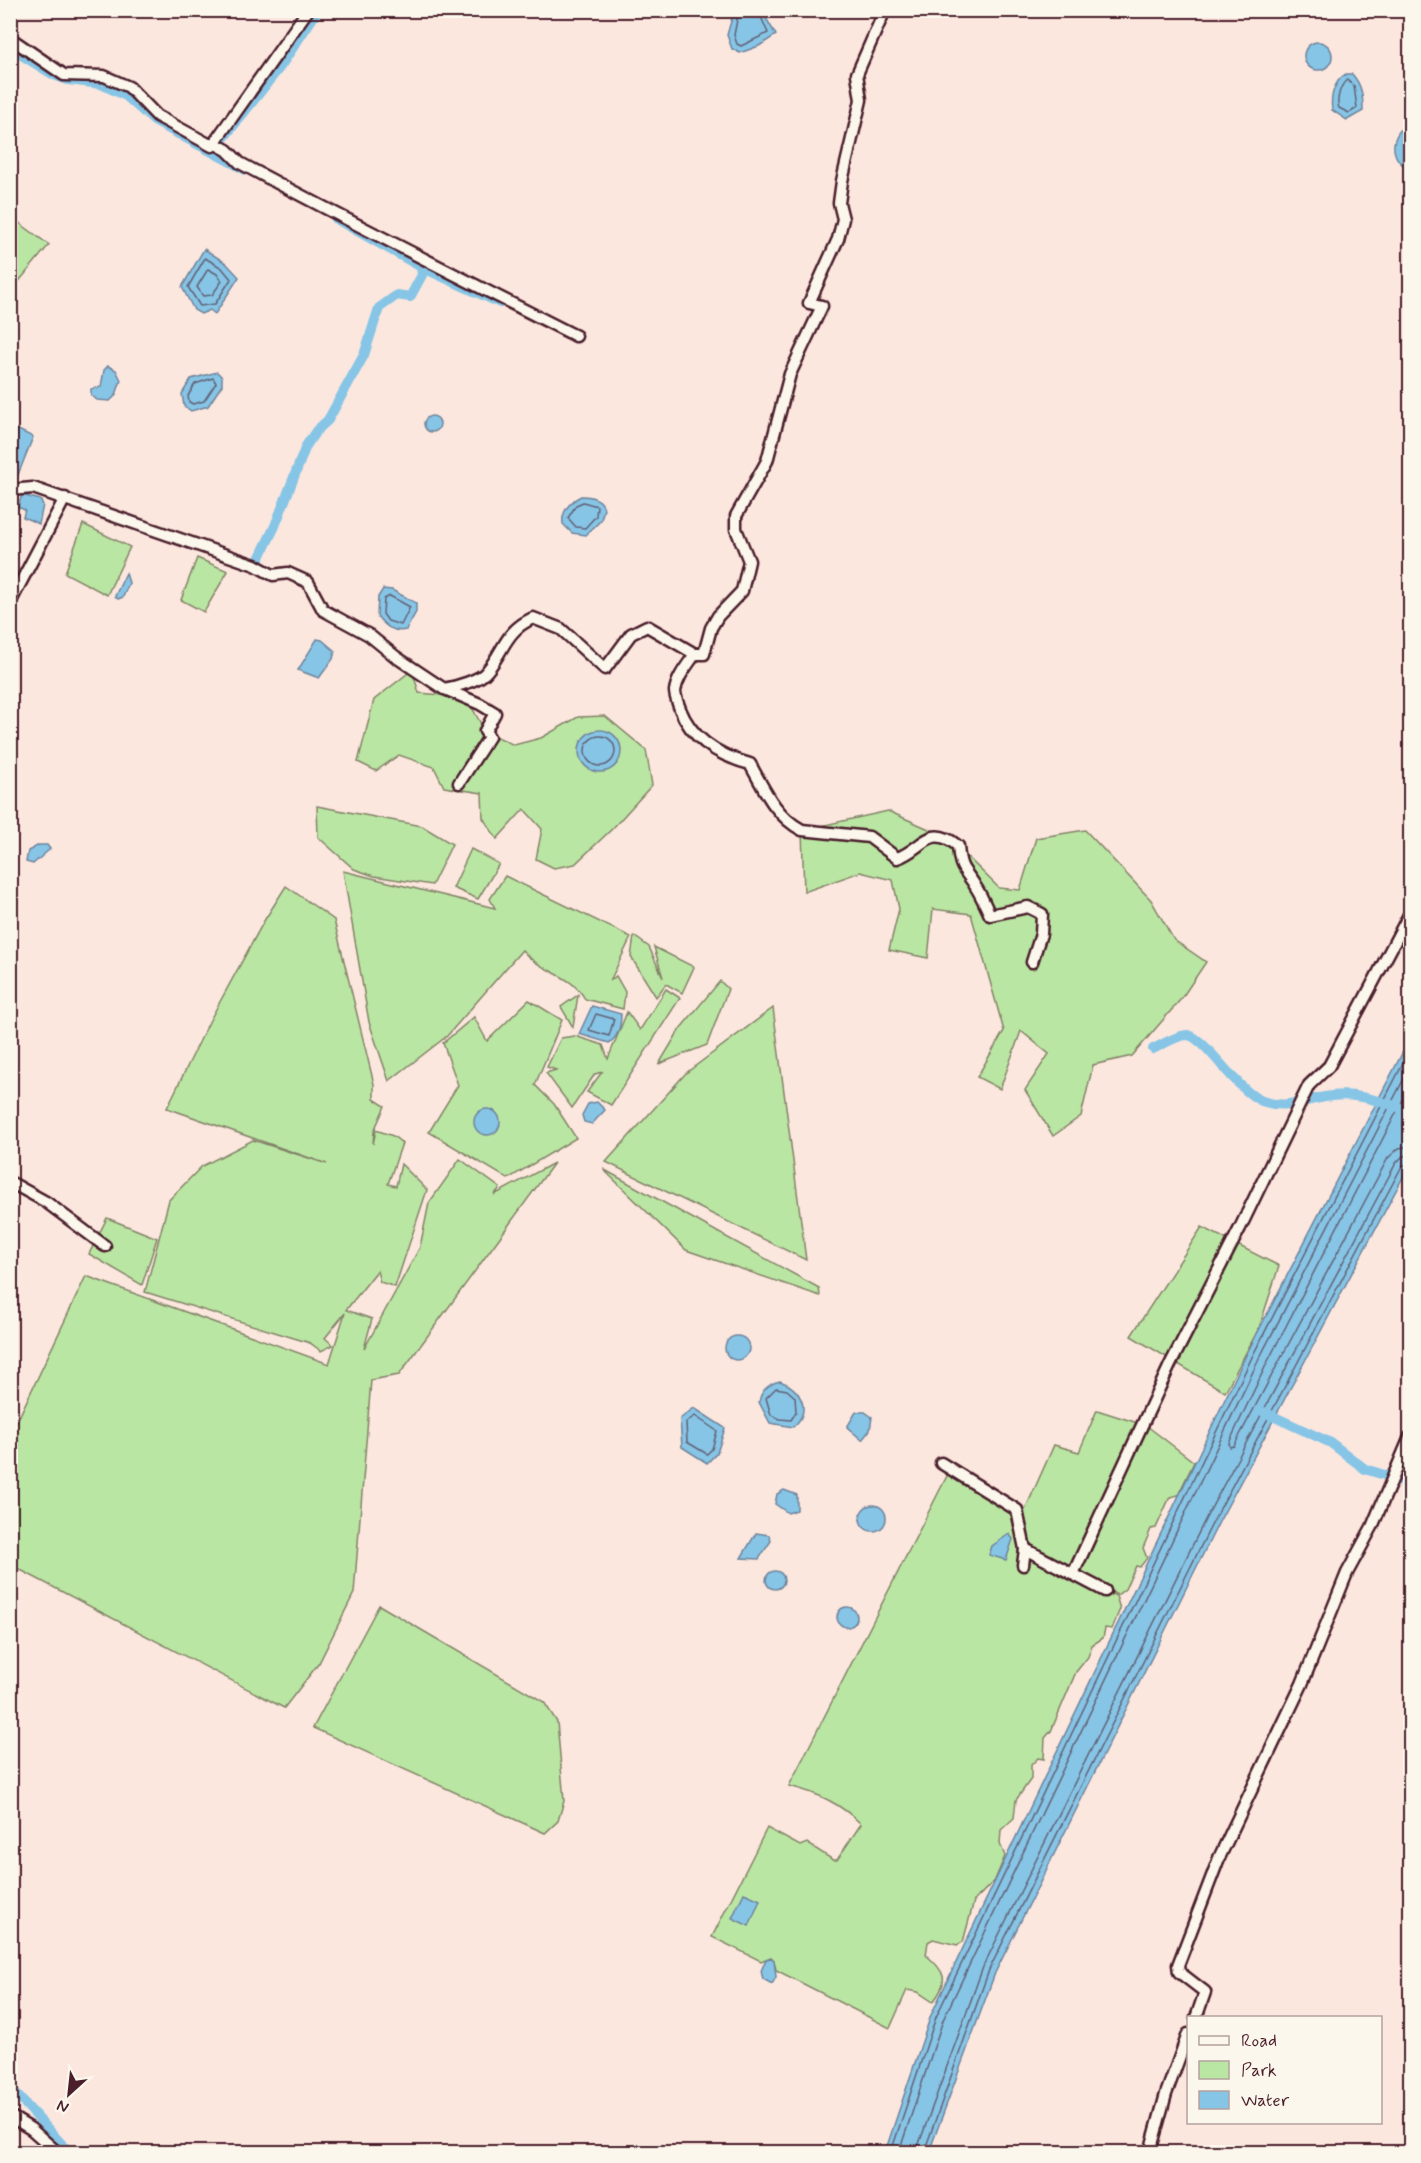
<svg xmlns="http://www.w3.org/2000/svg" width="1421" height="2163" font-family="Mynerve,sans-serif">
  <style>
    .green { fill: #bae6a3; stroke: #828267; stroke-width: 1.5 }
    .water { fill: #86c5e6; stroke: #6e839b; stroke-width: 1.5 }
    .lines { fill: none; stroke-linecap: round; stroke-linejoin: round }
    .shore { stroke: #626176; stroke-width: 1.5 }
    .canal { stroke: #86c5e6; stroke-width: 10 }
    .minor-casing { stroke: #4a1f2b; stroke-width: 15 }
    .minor { stroke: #fbf7ec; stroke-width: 10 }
  </style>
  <rect width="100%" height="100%" fill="#fce7de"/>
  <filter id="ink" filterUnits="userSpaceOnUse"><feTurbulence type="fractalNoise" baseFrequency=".0167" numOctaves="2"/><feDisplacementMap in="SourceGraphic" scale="12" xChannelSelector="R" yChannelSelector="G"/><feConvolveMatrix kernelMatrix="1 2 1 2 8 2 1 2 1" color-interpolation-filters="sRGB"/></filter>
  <g filter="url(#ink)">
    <g class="green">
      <polygon points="14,219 49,245 11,291 10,221"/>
      <polygon points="83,524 130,547 107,595 65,573"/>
      <polygon points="197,558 228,571 204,612 181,600"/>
      <polygon points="412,670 419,693 466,697 485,731 514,745 541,738 578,717 605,716 646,750 652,785 612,829 575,864 554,868 536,859 542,829 524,809 497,839 483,818 482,793 444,787 434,767 399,755 376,771 358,762 374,700"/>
      <polygon points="317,806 422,826 452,844 432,885 374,876 354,869 318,837"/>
      <polygon points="888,811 947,837 999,888 1020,890 1036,838 1085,830 1151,900 1174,940 1206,962 1181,999 1132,1056 1093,1065 1081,1116 1053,1136 1025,1090 1049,1054 1021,1031 1000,1089 977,1077 1004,1031 971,914 933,909 928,958 889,950 899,909 893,880 860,872 804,892 802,830"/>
      <polygon points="471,849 499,864 478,899 453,888"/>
      <path d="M343,871L495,908L490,899L505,876L631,937L610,981L616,976L625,992L623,1009L585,999C570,972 540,973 522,950L447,1036L389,1081L369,1022Z"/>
      <polygon points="286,886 334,920 374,1084 374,1099 385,1106 374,1131 373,1144 376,1130 393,1136 402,1143 388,1184 396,1186 401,1164 427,1190 395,1287 380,1282 377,1271 346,1310 372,1319 364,1349 420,1247 429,1203 460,1159 500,1188 494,1195 554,1163 399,1375 371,1380 354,1593 319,1663 284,1708 11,1565 11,1434 86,1276 329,1364 345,1313 325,1338 333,1345 321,1351 310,1343 145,1292 169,1200 202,1166 253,1140 327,1164 167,1108 210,1020 264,921"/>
      <polygon points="634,936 649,947 663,978 654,947 694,967 682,993 666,984 656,997 631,957"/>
      <polygon points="720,981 728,989 707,1045 659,1064 680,1029"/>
      <polygon points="666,989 680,998 611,1105 587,1092 602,1072 595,1074 572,1108 546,1073 556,1070 547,1067 561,1038 575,1036 603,1045 608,1059 627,1012 640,1030"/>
      <polygon points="578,995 573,1027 561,1007"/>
      <polygon points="529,1000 562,1020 535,1085 554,1104 576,1138 508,1179 429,1132 458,1085 443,1043 474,1017 487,1041"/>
      <polygon points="773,1008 806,1260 606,1162 686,1073"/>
      <polygon points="603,1169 819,1288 820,1296 686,1250"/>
      <polygon points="107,1218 157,1238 142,1285 89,1254"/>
      <polygon points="1202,1227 1279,1266 1259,1328 1225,1392 1131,1336"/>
      <polygon points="1097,1410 1141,1424 1073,1572 1026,1549 1020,1511 1025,1510 1054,1445 1079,1452"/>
      <polygon points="1147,1426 1194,1462 1178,1495 1170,1497 1156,1528 1151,1529 1143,1548 1147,1558 1140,1567 1136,1566 1125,1589 1117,1595 1077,1573"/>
      <path d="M950,1470L1016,1511L1026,1552L1116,1596L1120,1609L1112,1629L1105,1628L1103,1638L1092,1645L1088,1657L1076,1672L1051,1731L1045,1738L1044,1759L1038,1758L1031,1765V1779L1016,1800L1014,1818L1001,1830L1000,1844L1005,1856L995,1880L974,1901L963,1942L957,1945L933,1939L928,1942L926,1955C945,1971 950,1980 933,2002L918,1992L907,1990L890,2028L776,1970L774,1960L771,1957L761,1961L712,1937L767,1828L800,1846L807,1843L833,1860H837L861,1824C840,1803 817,1793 789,1786Z"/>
      <polygon points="379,1605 544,1702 557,1722 564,1801 558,1821 545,1833 313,1728"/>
    </g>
    <g class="water">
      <polygon points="734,11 762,11 776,35 759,46 740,53 732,49 727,35"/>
      <circle cx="1318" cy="56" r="14"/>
      <path d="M1346,74H1352C1362,85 1363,96 1363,111L1347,120L1332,110C1330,97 1334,81 1346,74Z"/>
      <path d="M1410,123V169C1388,160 1389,133 1410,123Z"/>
      <polygon points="204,249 226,263 239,277 215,314 210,310 201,314 194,310 182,287"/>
      <polygon points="108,366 116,370 121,380 116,395 110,401 97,400 91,395 91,389 101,387 104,370"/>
      <polygon points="217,372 222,377 222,385 208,406 191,411 184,406 182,394 191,379"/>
      <circle cx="432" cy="424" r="8"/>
      <polygon points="10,426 33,437 16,480 11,479"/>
      <polygon points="22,495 40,500 43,505 39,524 23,517 25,510 18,507"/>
      <path d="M581,496C591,496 602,498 604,509L601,520L586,535L572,533L563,524C561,511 571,501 581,496Z"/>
      <polygon points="126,573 129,583 123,597 118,599 115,596"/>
      <path d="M383,589L392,590L416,603V612L406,630C393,633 385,626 377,616L378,597Z"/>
      <polygon points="317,639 322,640 335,651 333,659 319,678 298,670"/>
      <circle cx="600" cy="751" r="21"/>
      <polygon points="39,845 47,845 50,849 33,864 26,862 28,851"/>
      <path d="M592,1006L621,1014C621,1025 619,1037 609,1043L579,1034Z"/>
      <polygon points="1410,1038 1410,1164 1219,1522 995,1973 929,2152 885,2152 931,2015 1247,1353"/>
      <polygon points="597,1102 605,1110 592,1124 584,1122 582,1115 588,1104"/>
      <circle cx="487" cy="1122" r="13"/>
      <circle cx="737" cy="1348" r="12"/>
      <path d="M780,1381C800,1388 813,1410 793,1427L770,1423L759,1402C761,1390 768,1384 780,1381Z"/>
      <polygon points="694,1408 725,1428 717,1453 707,1463 682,1447 680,1419"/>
      <polygon points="856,1412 865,1412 872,1417 870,1430 862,1440 847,1427"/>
      <polygon points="784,1490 797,1495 797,1510 788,1513 775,1504 777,1494"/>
      <circle cx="873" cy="1518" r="13"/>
      <polygon points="756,1533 769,1535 771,1541 759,1559 741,1558"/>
      <polygon points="1009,1534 1013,1539 1006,1560 989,1555 992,1546"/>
      <circle cx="775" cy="1580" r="9"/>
      <circle cx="847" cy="1617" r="10"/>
      <polygon points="744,1893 760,1900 749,1926 732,1918"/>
      <polygon points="771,1958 774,1960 776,1977 772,1984 763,1979 761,1971 766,1959"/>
    </g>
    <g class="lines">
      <g class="shore">
        <polyline points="739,10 734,35 737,44 741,46 768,33 758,10"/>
        <path d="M1347,80L1354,86L1357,108L1349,113L1339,108C1336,100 1340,85 1347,80Z"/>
        <polygon points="205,258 222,268 231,279 215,304 200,306 188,287"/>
        <polygon points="208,269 217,274 222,281 212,295 203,296 197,287"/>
        <polygon points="213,378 216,383 204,401 193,404 189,402 188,396 195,384"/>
        <polygon points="583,502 597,506 596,516 585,528 576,527 568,518 576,505"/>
        <polygon points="390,596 410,607 401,625 388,621 383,614 384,599"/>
        <circle cx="600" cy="751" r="15"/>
        <polygon points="596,1014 614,1019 609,1036 589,1030"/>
        <polyline points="1410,1086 1267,1363 1229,1443 1230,1447 1234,1446 1388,1158 1399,1148 1410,1146"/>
        <polygon points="776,1388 787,1390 795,1397 796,1412 791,1420 780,1419 771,1415 766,1398"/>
        <polygon points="695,1416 717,1431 712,1449 707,1454 687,1442 686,1422"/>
        <polyline points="891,2152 936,2017 1253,1355 1410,1050"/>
        <polyline points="899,2152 943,2020 1259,1359 1410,1067"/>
        <polyline points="916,2152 983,1967 1207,1516 1396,1163 1403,1156 1410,1155"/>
        <polyline points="924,2152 989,1970 1214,1520 1402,1166 1410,1163"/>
      </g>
      <g class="canal">
        <polyline points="10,48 54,75 68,80 101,84 126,96 154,121 246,170"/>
        <polyline points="216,148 280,67 318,10"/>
        <polyline points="421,267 500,303"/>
        <polyline points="259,559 275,526 306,446 316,431 328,420 364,355 379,308 397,295 410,297 422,275 421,267 336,219"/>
        <path d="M1153,1049C1162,1045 1177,1035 1187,1035C1205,1036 1235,1090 1262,1101C1283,1109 1304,1101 1325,1097C1355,1091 1382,1102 1410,1111"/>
        <polyline points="1264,1412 1331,1443 1365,1469 1410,1483"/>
        <polyline points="10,2092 16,2094 69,2152"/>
      </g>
      <defs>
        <g id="minor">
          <path d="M885,10L857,74L861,100L842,181L839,203L843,219L838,239L809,303L822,306L790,374L767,461L736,516V529L749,561L742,591L718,616L711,628L704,654H695C687,666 677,677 675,691C675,697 678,703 680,709C692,740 720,756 750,764C764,789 776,817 802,830L869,837L897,858C922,850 929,822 958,846C960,873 966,869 977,889C982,897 986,907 990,915L1028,907L1042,914L1041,934L1032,962"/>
          <polyline points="1410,10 1410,11"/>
          <polyline points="10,38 64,75 104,76 129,87 157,116 212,146 308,10"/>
          <path d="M214,143L227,150L240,163C351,223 464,279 576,336"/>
          <path d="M10,490L33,488L255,565L273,575L288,573L308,582L323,610L369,635L396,657L444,689C455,687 481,680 487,671C505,649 505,631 533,618L561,629L605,669L631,634L647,626L695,654"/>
          <polyline points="10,603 65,498"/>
          <polyline points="447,690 480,704 495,713 485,731 489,737 459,783"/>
          <polyline points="10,1182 46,1202 105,1246"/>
          <polyline points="941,1463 1017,1510 1025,1549 1023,1565"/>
          <polyline points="1025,1549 1105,1591"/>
          <polyline points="1073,1574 1170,1365 1240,1228 1309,1085 1329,1066 1410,913"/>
          <polyline points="1196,2018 1205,1992 1179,1972 1178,1965 1219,1858 1302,1684 1347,1573 1372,1527 1410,1437"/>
          <polyline points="10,2116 31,2129 57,2152"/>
          <polyline points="1150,2152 1166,2094 1188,2034"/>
        </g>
      </defs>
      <use href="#minor" class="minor-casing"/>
      <use href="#minor" class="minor"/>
    </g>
  </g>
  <rect width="1421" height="2163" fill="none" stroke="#fbf7ec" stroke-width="36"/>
  <rect x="18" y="18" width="1385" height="2127" fill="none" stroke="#4a1f2b" stroke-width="2" filter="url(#ink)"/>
  <rect x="1187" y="2016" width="195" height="108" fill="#fbf7ec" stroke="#b4a19f" stroke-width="1.5"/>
  <rect x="1199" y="2036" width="30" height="9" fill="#fbf7ec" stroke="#b4a19f" stroke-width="1.5"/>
  <text x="1241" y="2046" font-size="18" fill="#4a1f2b">Road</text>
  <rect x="1199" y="2061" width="30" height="18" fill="#bae6a3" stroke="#b4a19f" stroke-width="1.5"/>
  <text x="1241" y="2076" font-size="18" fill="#4a1f2b">Park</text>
  <rect x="1199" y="2091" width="30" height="18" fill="#86c5e6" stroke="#b4a19f" stroke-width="1.5"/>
  <text x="1241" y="2106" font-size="18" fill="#4a1f2b">Water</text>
  <g transform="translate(69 2094) rotate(207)" stroke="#fbf7ec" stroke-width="4.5" paint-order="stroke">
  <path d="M0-4.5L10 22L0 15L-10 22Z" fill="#4a1f2b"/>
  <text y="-9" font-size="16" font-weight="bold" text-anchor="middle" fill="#4a1f2b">N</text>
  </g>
</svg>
